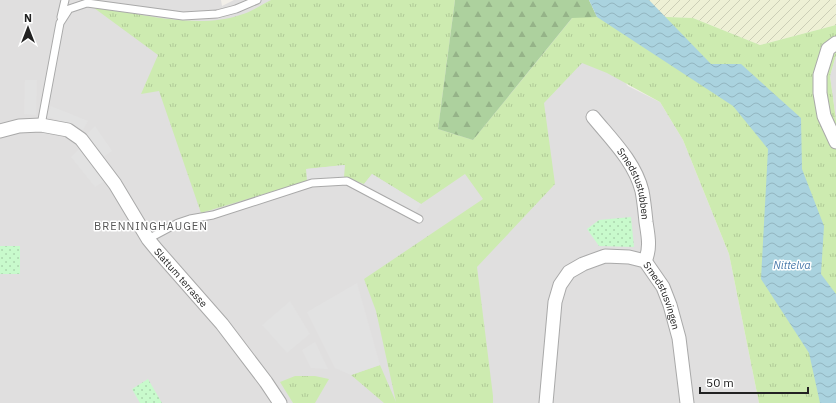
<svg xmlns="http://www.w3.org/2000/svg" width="836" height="403" font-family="'IBM Plex Sans',sans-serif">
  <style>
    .residential { fill: #e0dfdf }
    .farmland { fill: url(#farmland-furrows) }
    .grass { fill: url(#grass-tufts) }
    .forest { fill: url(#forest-firs) }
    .park { fill: url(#park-dots) }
    .parking { fill: #e2e2e2 }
    .water { fill: url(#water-waves) }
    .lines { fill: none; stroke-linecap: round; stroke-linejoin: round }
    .service-casing { stroke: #a9a9a9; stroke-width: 9 }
    .minor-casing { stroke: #a9a9a9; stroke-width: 15 }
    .service { stroke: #fff; stroke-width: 7 }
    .minor { stroke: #fff; stroke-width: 13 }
    .labels { text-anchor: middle; stroke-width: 3; stroke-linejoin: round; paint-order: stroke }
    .street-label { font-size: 10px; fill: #222; stroke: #fff }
    .neighbourhood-label { font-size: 11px; letter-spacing: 1px; fill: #555; stroke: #fff }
    .water-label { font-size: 11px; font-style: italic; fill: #4a7aab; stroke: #fff }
  </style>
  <defs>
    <pattern id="farmland-furrows" width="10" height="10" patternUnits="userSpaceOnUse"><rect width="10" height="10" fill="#eef0d5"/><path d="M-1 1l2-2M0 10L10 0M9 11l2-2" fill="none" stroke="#ccceb7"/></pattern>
    <pattern id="grass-tufts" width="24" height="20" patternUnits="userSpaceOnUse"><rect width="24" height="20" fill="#cdebb0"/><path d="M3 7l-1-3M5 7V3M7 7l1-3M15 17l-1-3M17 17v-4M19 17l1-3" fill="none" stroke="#b0c997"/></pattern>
    <pattern id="forest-firs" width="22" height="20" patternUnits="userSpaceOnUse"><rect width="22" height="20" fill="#add19e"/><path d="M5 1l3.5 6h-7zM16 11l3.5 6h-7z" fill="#95b388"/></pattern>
    <pattern id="park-dots" width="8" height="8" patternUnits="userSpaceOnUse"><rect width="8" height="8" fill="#c8facc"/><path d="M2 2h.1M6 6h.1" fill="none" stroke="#acd6af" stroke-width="1.8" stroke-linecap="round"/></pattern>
    <pattern id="water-waves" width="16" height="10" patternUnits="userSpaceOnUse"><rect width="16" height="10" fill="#aad3df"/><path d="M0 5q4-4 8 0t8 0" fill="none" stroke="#92b5bf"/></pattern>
  </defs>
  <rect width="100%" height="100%" fill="#f2efe9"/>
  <g class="residential">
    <polygon points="0,0 221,0 222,6 234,0 455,0 438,129 573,17 628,86 660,102 683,140 729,254 759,403 0,403"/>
    <polygon points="836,55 836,120 830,76"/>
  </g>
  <polygon class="farmland" points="628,0 836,0 836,25 760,45 693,18 642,16"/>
  <g class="grass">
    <path d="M271,0H455L438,129L473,140L573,17L642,16L693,18L760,45L836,25V55L830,76L836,120V403H759L729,254L683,140L660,102L607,73L582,63L544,103L555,184L477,267L493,396V403H384L351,375L380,365L396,402L376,311L364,279L483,199L465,174L421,204L372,174L364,184L344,177V165L307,169V181L201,213L159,91L141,94L158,55L90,5C134,13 198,30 240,15C251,12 261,5 271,0Z"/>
    <polygon points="295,376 315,376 329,379 315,403 293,403 280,382"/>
  </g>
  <polygon class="forest" points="455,0 589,0 597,17 572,18 473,140 438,129"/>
  <g class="park">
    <polygon points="631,217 634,247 599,246 587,229 599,220"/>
    <rect x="0" y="246" width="20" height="28"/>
    <polygon points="148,379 162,403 140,403 132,389"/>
  </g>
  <g class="parking">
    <polygon points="25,80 37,80 36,115 24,114"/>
    <polygon points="51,106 88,121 83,130 47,116"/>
    <polygon points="95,126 112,151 103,157 87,134"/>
    <polygon points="80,148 105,181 95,187 71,157"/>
    <polygon points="345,165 344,177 307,181 306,169"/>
    <polygon points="372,174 421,204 415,213 364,184"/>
    <polygon points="357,283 380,365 351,375 335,368 307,312"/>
    <polygon points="290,301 310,334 287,353 262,325"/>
    <polygon points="315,342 328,369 311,368 302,350"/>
  </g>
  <polygon class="water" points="589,0 649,0 711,64 741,64 801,118 802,169 824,226 821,274 836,294 836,403 820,403 809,353 761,279 768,149 733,106 597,17"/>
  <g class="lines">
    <defs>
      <g id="service">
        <polyline points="61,17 65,0"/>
        <polyline points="41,125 60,23 69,9 87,3 183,16 217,14 236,9 257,0"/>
        <polyline points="148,239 178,223 190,219 213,215 312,183 347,181 419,219"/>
      </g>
      <g id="minor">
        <polyline points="836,43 828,49 820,75 820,93 824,116 836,142"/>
        <path id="s1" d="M593,117C611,139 635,162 642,191C644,201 645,212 646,222C648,235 651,248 645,261"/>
        <path id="s2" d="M0,131L19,126L41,125L68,130L81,139L115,184L148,239L157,250L222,324L266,382L280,403"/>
        <path id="s3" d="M546,403L555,302L560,285L569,272L583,264L605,256L629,257L645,261L663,287L670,305L679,338L687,403"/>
      </g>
    </defs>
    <use href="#service" class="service-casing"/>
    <use href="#minor" class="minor-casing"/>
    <use href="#service" class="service"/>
    <use href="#minor" class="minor"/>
  </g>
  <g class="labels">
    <g class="street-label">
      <text dy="4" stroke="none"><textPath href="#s1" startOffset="80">Smedstustubben</textPath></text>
      <text dy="4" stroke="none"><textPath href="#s2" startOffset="256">Slattum terrasse</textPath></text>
      <text dy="4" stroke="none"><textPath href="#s3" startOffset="254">Smedstusvingen</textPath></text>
    </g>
    <g class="neighbourhood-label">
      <text x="151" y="230">BRENNINGHAUGEN</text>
    </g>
    <g class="water-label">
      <text x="792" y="269">Nittelva</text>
    </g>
  </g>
  <g transform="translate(28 28)" stroke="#ffffff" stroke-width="3" paint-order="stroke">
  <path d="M0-3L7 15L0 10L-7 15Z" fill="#222222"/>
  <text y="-6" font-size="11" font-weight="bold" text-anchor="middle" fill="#222222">N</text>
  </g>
  <path d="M700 387v6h108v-6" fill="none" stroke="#222222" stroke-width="2"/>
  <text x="706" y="387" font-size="12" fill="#222222" stroke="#ffffff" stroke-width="3" paint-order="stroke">50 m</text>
</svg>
